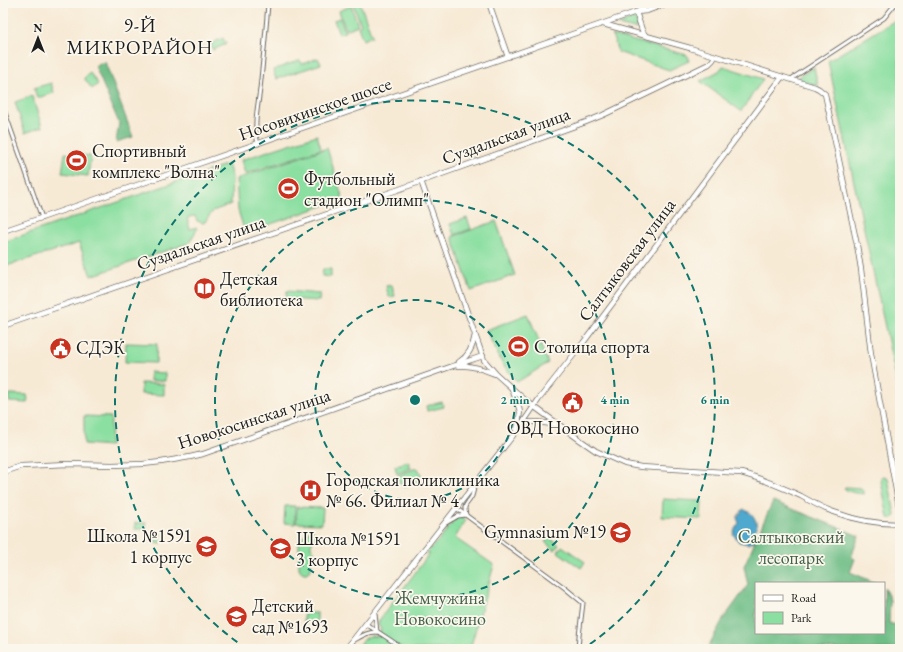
<svg xmlns="http://www.w3.org/2000/svg" width="903" height="652" font-family="'EB Garamond',serif">
  <style>
    .green { fill: #8bdfa1; stroke: #547e5e }
    .forest { fill: #70be87; stroke: #466d52 }
    .water { fill: #50a8cd; stroke: #366274 }
    .lines { fill: none; stroke-linecap: round; stroke-linejoin: round }
    .street-casing { stroke: #69645d; stroke-width: 5 }
    .secondary-casing { stroke: #69645d; stroke-width: 6 }
    .street { stroke: #fff; stroke-width: 3 }
    .secondary { stroke: #fff; stroke-width: 4.5 }
    .ring { fill: none; stroke: #0f766e; stroke-width: 2; stroke-dasharray: 7 5 }
    .labels { text-anchor: middle; stroke-width: 3.5; stroke-linejoin: round; paint-order: stroke }
    .street-label { font-size: 18px; fill: #1c1c1c; stroke: #fbf7ec }
    .poi-label { font-size: 18px; fill: #1c1c1c; stroke: #fbf7ec; text-anchor: start }
    .park-label { font-size: 18px; fill: #43604b; stroke: #fbf7ec }
    .neighbourhood-label { font-size: 19px; letter-spacing: 1px; fill: #1c1c1c; stroke: #fbf7ec }
    .centre { fill: #0f766e; stroke: #fbf7ec; stroke-width: 2 }
    .ring-label { font-size: 12px; text-anchor: middle; font-weight: bold; fill: #0f766e; stroke: #fbf7ec; stroke-width: 3.5; stroke-linejoin: round; paint-order: stroke }
  </style>
  <rect width="100%" height="100%" fill="#fbf7ec"/>
  <filter id="ink" filterUnits="userSpaceOnUse"><feTurbulence type="fractalNoise" baseFrequency=".025" numOctaves="2"/><feDisplacementMap in="SourceGraphic" scale="8" xChannelSelector="R" yChannelSelector="G"/><feConvolveMatrix kernelMatrix="1 2 1 2 8 2 1 2 1" color-interpolation-filters="sRGB"/></filter>
  <filter id="wash" filterUnits="userSpaceOnUse"><feTurbulence type="fractalNoise" baseFrequency=".012" numOctaves="4" result="noise"/><feDisplacementMap in="SourceGraphic" scale="16" xChannelSelector="R" yChannelSelector="G"/><feGaussianBlur stdDeviation="0.9" result="paint"/><feColorMatrix in="noise" values="0 0 0 0 0 0 0 0 0 0 0 0 0 0 0 0 0 1.4 0 .05"/><feComposite in="paint" operator="in"/></filter>
  <g filter="url(#wash)">
    <rect width="100%" height="100%" fill="#f7ead5"/>
    <g class="green">
      <polygon points="356,3 360,3 372,36 363,40 358,27 361,25 353,4"/>
      <polygon points="351,6 358,25 346,30 339,11"/>
      <polygon points="340,18 345,32 339,34 334,20"/>
      <path d="M634,18C637,22 639,25 635,29L618,25Z"/>
      <polygon points="894,21 900,25 900,397 828,61"/>
      <polygon points="612,35 687,55 689,58 689,61 669,70 618,52"/>
      <polygon points="223,38 226,44 213,50 210,44"/>
      <polygon points="318,58 321,64 276,79 273,70 300,60 302,64"/>
      <polygon points="723,66 763,79 741,111 700,81 719,71"/>
      <polygon points="814,67 818,86 796,79"/>
      <polygon points="90,73 98,84 92,89 84,78"/>
      <polygon points="51,83 54,93 37,98 34,88"/>
      <polygon points="32,96 42,127 25,133 15,102"/>
      <polygon points="317,135 321,149 245,174 241,160"/>
      <polygon points="327,148 343,199 245,233 238,210 236,179"/>
      <polygon points="65,153 91,156 88,176 62,173"/>
      <polygon points="228,164 232,177 231,204 213,211 205,222 203,223 197,221 195,216 193,216 187,218 190,229 196,227 197,229 189,243 91,276 79,243 3,267 3,242"/>
      <polygon points="467,218 471,229 454,235 450,224"/>
      <polygon points="496,221 515,275 471,291 452,237"/>
      <polygon points="323,269 331,269 331,277 322,276"/>
      <polygon points="392,285 395,296 389,297 386,286"/>
      <polygon points="287,291 320,294 319,301 286,299"/>
      <polygon points="528,314 548,363 517,382 502,363 486,330"/>
      <polygon points="126,343 157,344 156,363 125,362"/>
      <polygon points="150,372 165,373 165,381 150,381"/>
      <polygon points="141,383 164,384 164,395 141,394"/>
      <path d="M10,394L27,395C28,398 28,400 27,403L9,402V397Z"/>
      <polygon points="442,402 444,407 427,411 426,406"/>
      <polygon points="84,416 111,417 110,446 84,444"/>
      <polygon points="408,461 411,468 397,474 395,466"/>
      <path d="M416,468L419,470L422,477L421,479L404,487C400,486 398,480 398,476L399,475Z"/>
      <path d="M884,476L888,478L895,515C894,518 891,519 888,518L881,481V477Z"/>
      <path d="M845,487L861,488L864,494C857,493 849,493 844,488Z"/>
      <polygon points="663,499 702,501 701,519 662,517"/>
      <polygon points="285,506 295,506 295,524 284,523"/>
      <polygon points="297,507 323,508 322,524 296,523"/>
      <path d="M460,517L466,520L455,538L494,565L470,649H356C362,642 367,633 377,637L381,630L378,624L380,619L430,553H426L440,539L455,519Z"/>
      <rect x="135" y="523" width="11" height="6"/>
      <path d="M312,529C321,537 310,539 311,547C312,550 315,551 316,555L311,561V569C308,575 301,574 299,568V540Z"/>
      <polygon points="155,532 161,532 161,544 155,543"/>
      <polygon points="549,537 559,545 555,550 545,542"/>
      <polygon points="562,546 585,562 581,568 558,552"/>
      <rect x="304" y="613" width="13" height="9"/>
    </g>
    <g class="forest">
      <polygon points="105,62 133,137 116,142 119,123 95,66"/>
      <polygon points="773,501 859,536 851,557 855,559 850,572 876,583 756,583 756,633 884,633 884,587 890,600 889,623 896,625 900,622 900,649 707,649 722,621 748,585 744,566"/>
      <polygon points="671,646 707,649 668,649"/>
    </g>
    <path class="water" d="M743,509C753,513 756,518 757,528L754,531L756,536L754,541L748,544L739,542L733,534L735,529L739,523L737,518Z"/>
  </g>
  <g filter="url(#ink)">
    <g class="lines">
      <defs>
        <g id="street">
          <polyline points="791,79 884,18 896,3"/>
          <polyline points="3,107 42,218"/>
          <path d="M258,144C253,127 258,106 260,89C263,60 266,32 268,3"/>
          <polyline points="456,508 565,588 583,603 579,636 578,649"/>
          <path d="M466,515C463,503 467,506 472,496C473,493 474,489 474,486"/>
          <polyline points="446,523 458,516 466,515"/>
          <polyline points="375,614 377,632"/>
          <polyline points="366,624 404,649"/>
          <path d="M353,641C362,636 367,632 377,632"/>
        </g>
        <g id="secondary">
          <polyline points="489,3 508,57"/>
          <polyline points="636,12 642,30 645,35"/>
          <polyline points="637,12 647,5 652,3"/>
          <polyline points="603,24 690,48 815,87 819,89 825,94 857,245 861,269 871,354 900,512"/>
          <path d="M421,181L484,360L496,374L525,400L580,440L596,451L616,460L625,464L641,467L741,473C761,478 781,487 801,496C810,501 820,507 831,511C852,519 877,524 900,524"/>
          <polyline points="3,231 178,171 636,12 647,11 668,3"/>
          <polyline points="3,326 400,189 586,122 603,115 709,64 713,60 715,56"/>
          <path d="M459,362C469,356 473,347 475,335"/>
          <path d="M458,366C471,365 483,369 495,374"/>
          <polyline points="512,389 519,408 520,412 517,430"/>
          <polyline points="522,424 531,422 538,422 558,425"/>
          <polyline points="3,472 21,466 69,464 112,465 143,464 161,462 190,457 203,454 450,367 483,356"/>
          <polyline points="346,649 522,424 539,399 583,343 782,77"/>
        </g>
      </defs>
      <use href="#street" class="street-casing"/>
      <use href="#secondary" class="secondary-casing"/>
      <use href="#street" class="street"/>
      <use href="#secondary" class="secondary"/>
    </g>
  </g>
  <g class="ring">
    <circle cx="415" cy="400" r="100"/>
    <circle cx="415" cy="400" r="200"/>
    <path d="M247 649A300 300 0 1 1 583 649"/>
  </g>
  <defs>
    <symbol id="stadium-disc" viewBox="-11 -11 22 22"><circle r="9.5" fill="#c8321e" stroke="#fbf7ec"/><path d="M0-5a6.5 5 0 1 0 0 10a6.5 5 0 1 0 0-10ZM-3.5-1.8h7v3.6h-7Z" fill="#fff"/></symbol>
    <symbol id="library-disc" viewBox="-11 -11 22 22"><circle r="9.5" fill="#c8321e" stroke="#fbf7ec"/><path d="M-6-4Q-3-5.5-.7-3.5V5Q-3 3-6 4ZM6-4Q3-5.5 .7-3.5V5Q3 3 6 4Z" fill="#fff"/></symbol>
    <symbol id="civic-disc" viewBox="-11 -11 22 22"><circle r="9.5" fill="#c8321e" stroke="#fbf7ec"/><path d="M-.6-6.5H3V-4.5H.6V-3L4-1V1h2V6H-6V1h2V-1L-.6-3ZM-1.2 2.5V6h2.4V2.5Z" fill="#fff"/></symbol>
    <symbol id="hospital-disc" viewBox="-11 -11 22 22"><circle r="9.5" fill="#c8321e" stroke="#fbf7ec"/><path d="M-5-5h3v3.5h4V-5h3V5h-3V1.5h-4V5h-3Z" fill="#fff"/></symbol>
    <symbol id="school-disc" viewBox="-11 -11 22 22"><circle r="9.5" fill="#c8321e" stroke="#fbf7ec"/><path d="M0-5L7-2L0 1L-7-2ZM-4 1L0 2.5L4 1V4Q0 6-4 4Z" fill="#fff"/></symbol>
  </defs>
  <g fill-rule="evenodd">
    <use href="#stadium-disc" x="64" y="148" width="25" height="25"/>
    <use href="#stadium-disc" x="276" y="176" width="25" height="25"/>
    <use href="#library-disc" x="192" y="276" width="25" height="25"/>
    <use href="#stadium-disc" x="506" y="334" width="25" height="25"/>
    <use href="#civic-disc" x="48" y="336" width="25" height="25"/>
    <use href="#civic-disc" x="560" y="390" width="25" height="25"/>
    <use href="#hospital-disc" x="298" y="478" width="25" height="25"/>
    <use href="#school-disc" x="608" y="520" width="25" height="25"/>
    <use href="#school-disc" x="194" y="534" width="25" height="25"/>
    <use href="#school-disc" x="268" y="536" width="25" height="25"/>
    <use href="#school-disc" x="224" y="604" width="25" height="25"/>
  </g>
  <g class="labels">
    <g class="street-label">
      <text transform="translate(315 109) rotate(-19)" y="6">Носовихинское шоссе</text>
      <text transform="translate(506 136) rotate(-20)" y="6">Суздальская улица</text>
      <text transform="translate(201 243) rotate(-19)" y="6">Суздальская улица</text>
      <text transform="translate(627 260) rotate(-53)" y="6">Салтыковская улица</text>
      <text transform="translate(254 419) rotate(-18)" y="6">Новокосинская улица</text>
    </g>
    <g class="poi-label">
      <text x="92" y="157">Спортивный<tspan x="92" dy="21">комплекс "Волна"</tspan></text>
      <text x="304" y="185">Футбольный<tspan x="304" dy="21">стадион "Олимп"</tspan></text>
      <text x="220" y="285">Детская<tspan x="220" dy="21">библиотека</tspan></text>
      <text x="534" y="353">Столица спорта</text>
      <text x="76" y="354">СДЭК</text>
      <text x="573" y="434" text-anchor="middle">ОВД Новокосино</text>
      <text x="326" y="486">Городская поликлиника<tspan x="326" dy="21">№ 66. Филиал № 4</tspan></text>
      <text x="606" y="538" text-anchor="end">Gymnasium №19</text>
      <text x="192" y="542" text-anchor="end">Школа №1591<tspan x="192" dy="21">1 корпус</tspan></text>
      <text x="296" y="545">Школа №1591<tspan x="296" dy="21">3 корпус</tspan></text>
      <text x="252" y="612">Детский<tspan x="252" dy="21">сад №1693</tspan></text>
    </g>
    <g class="park-label">
      <text x="791" y="543">Салтыковский<tspan x="791" dy="21">лесопарк</tspan></text>
      <text x="440" y="604">Жемчужина<tspan x="440" dy="21">Новокосино</tspan></text>
    </g>
    <g class="neighbourhood-label">
      <text x="140" y="32">9-Й<tspan x="140" dy="22">МИКРОРАЙОН</tspan></text>
    </g>
  </g>
  <circle cx="415" cy="400" r="6" class="centre"/>
  <g class="ring-label">
    <text x="515" y="404">2 min</text>
    <text x="615" y="404">4 min</text>
    <text x="715" y="404">6 min</text>
  </g>
  <rect width="903" height="652" fill="none" stroke="#fbf7ec" stroke-width="16"/>
  <rect x="755" y="582" width="130" height="52" fill="#fbf7ec" stroke="#a29f99"/>
  <rect x="763" y="595" width="20" height="6" fill="#ffffff" stroke="#a29f99"/>
  <text x="791" y="602" font-size="12" fill="#1c1c1c">Road</text>
  <rect x="763" y="612" width="20" height="12" fill="#8bdfa1" stroke="#a29f99"/>
  <text x="791" y="622" font-size="12" fill="#1c1c1c">Park</text>
  <g transform="translate(38 38)" stroke="#fbf7ec" stroke-width="3" paint-order="stroke">
  <path d="M0-3L7 15L0 10L-7 15Z" fill="#1c1c1c"/>
  <text y="-6" font-size="11" font-weight="bold" text-anchor="middle" fill="#1c1c1c">N</text>
  </g>
</svg>
